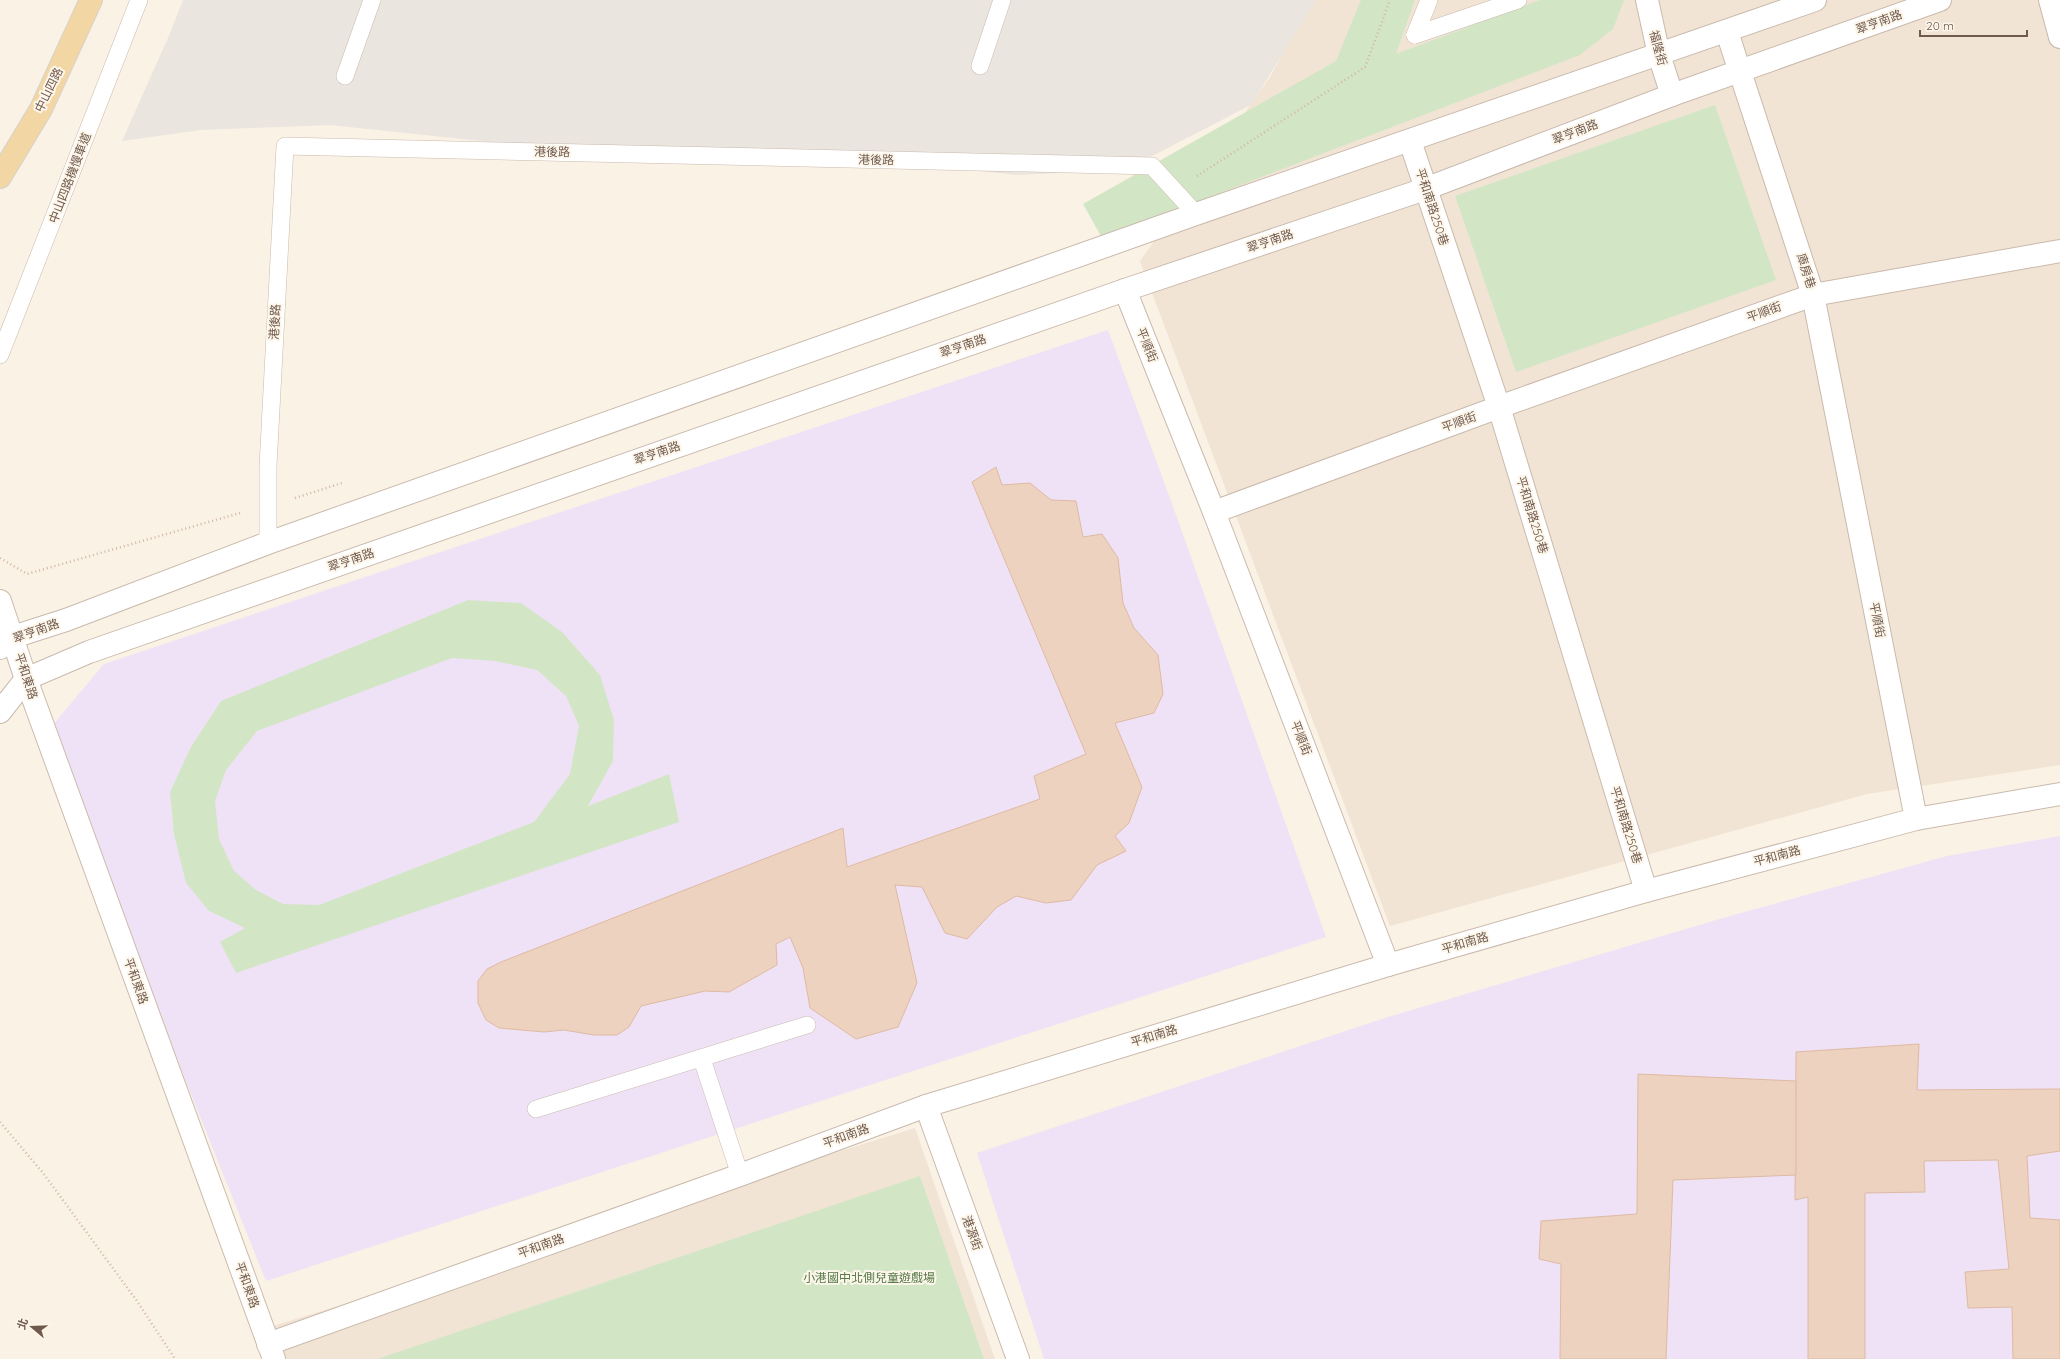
<svg xmlns="http://www.w3.org/2000/svg" width="2060" height="1359" font-family="Quicksand,'Noto Sans TC',sans-serif">
  <style>
    .residential { fill: #f1e4d4 }
    .industrial { fill: #eae5df }
    .education { fill: #efe2f6 }
    .green { fill: #d2e6c5; fill-rule: evenodd }
    .building { fill: #edd2bf; stroke: #debaa2 }
    .lines { fill: none; stroke-linecap: round; stroke-linejoin: round }
    .lane-casing { stroke: #cabaad; stroke-width: 18 }
    .street-casing { stroke: #cabaad; stroke-width: 24 }
    .secondary-casing { stroke: #cdbbab; stroke-width: 24 }
    .primary-casing { stroke: #d7d1cd; stroke-width: 24 }
    .path { stroke: #d1b6a3; stroke-width: 2.5; stroke-dasharray: 1 3; stroke-linecap: butt }
    .lane { stroke: #fff; stroke-width: 17 }
    .street { stroke: #fff; stroke-width: 22 }
    .secondary { stroke: #fff; stroke-width: 22 }
    .primary { stroke: #f2d7a4; stroke-width: 22 }
    .labels { text-anchor: middle; stroke-width: 4; stroke-linejoin: round; paint-order: stroke }
    .street-label { font-size: 12px; fill: #705a4d; stroke: #fdf6eb }
    .park-label { font-size: 12px; fill: #567a49; stroke: #fdf6eb }
  </style>
  <rect width="100%" height="100%" fill="#faf2e5"/>
  <g class="residential">
    <polygon points="1312,0 2060,0 2060,765 1867,794 1390,926 1140,261 1270,77"/>
    <polygon points="915,1128 995,1359 263,1359 253,1332"/>
  </g>
  <polygon class="industrial" points="183,0 1316,0 1251,105 1125,170 1016,175 793,149 556,149 330,125 201,130 122,141 168,38"/>
  <g class="education">
    <polygon points="1108,330 1175,512 1326,937 266,1281 46,733 104,664"/>
    <polygon points="2060,836 2060,1359 1044,1359 977,1153 1388,1017 1730,916 1947,856"/>
  </g>
  <g class="green">
    <polygon points="1361,0 1415,0 1396,54 1540,0 1624,0 1613,29 1580,55 1102,238 1083,204 1336,61"/>
    <polygon points="1715,105 1776,280 1516,372 1455,196"/>
    <path d="M468,600L521,603L562,632L600,675L614,720L613,761L588,806L669,774L679,822L236,973L220,942L245,928L209,911L186,883L174,834L170,792L191,747L221,701ZM452,658L495,661L537,670L566,696L579,726L570,774L534,822L319,905L283,904L256,890L234,871L219,839L215,801L226,770L257,731Z"/>
    <polygon points="920,1176 984,1359 377,1359"/>
  </g>
  <g class="building">
    <polygon points="996,467 1002,485 1030,483 1051,500 1076,501 1083,537 1102,534 1118,558 1123,603 1134,628 1158,655 1163,694 1154,713 1115,723 1142,787 1129,823 1115,836 1126,851 1097,865 1071,900 1046,903 1016,896 997,907 967,939 945,933 922,887 895,885 917,983 898,1027 856,1039 810,1008 803,968 790,937 776,944 777,965 729,992 705,991 641,1006 629,1027 617,1035 594,1035 564,1030 544,1032 499,1028 486,1020 478,1003 478,981 487,969 501,962 843,828 847,867 1040,799 1034,776 1086,754 972,482"/>
    <polygon points="1919,1044 1917,1090 2060,1089 2060,1151 2027,1156 2030,1218 2060,1220 2060,1359 2013,1359 2012,1307 1968,1308 1965,1272 2009,1269 1998,1160 1924,1161 1925,1192 1865,1193 1865,1359 1808,1359 1808,1197 1795,1200 1796,1052"/>
    <polygon points="1638,1074 1796,1081 1796,1175 1673,1180 1666,1359 1560,1359 1561,1264 1539,1259 1541,1221 1637,1214"/>
  </g>
  <g class="lines">
    <defs>
      <g id="lane">
        <polyline points="1415,35 1518,0"/>
        <polyline points="1415,35 1429,0"/>
        <polyline points="980,66 1002,0"/>
        <polyline points="345,76 372,0"/>
        <polyline points="0,355 139,0"/>
        <polyline points="268,543 268,466 285,146 1152,166 1196,214"/>
        <polyline points="702,1059 740,1175"/>
        <polyline points="536,1109 807,1025"/>
      </g>
      <g id="street">
        <polyline points="1647,0 1659,55 1672,95"/>
        <polyline points="2050,0 2060,37"/>
        <polyline points="1727,32 1813,295 2060,251"/>
        <polyline points="1410,141 1499,407 1646,891"/>
        <polyline points="1125,290 1214,512"/>
        <polyline points="0,648 13,637 66,620 268,543 1196,214 1815,0"/>
        <polyline points="0,712 26,679 89,652 1125,290 1425,189 1672,95 1940,0"/>
        <polyline points="1388,965 1214,512 1499,407 1813,295 1916,819"/>
        <polyline points="926,1106 1018,1359"/>
        <polyline points="268,1344 740,1175 926,1106 1388,965 1646,891 1916,819 2060,794"/>
      </g>
      <polyline id="secondary" points="0,601 26,679 274,1359"/>
      <polyline id="primary" points="0,177 41,109 91,0"/>
    </defs>
    <use href="#lane" class="lane-casing"/>
    <use href="#street" class="street-casing"/>
    <use href="#secondary" class="secondary-casing"/>
    <use href="#primary" class="primary-casing"/>
    <g class="path">
      <polyline points="1197,176 1365,67 1390,0"/>
      <polyline points="295,498 342,483"/>
      <polyline points="0,558 27,574 240,513"/>
      <polyline points="0,1122 43,1173 137,1301 175,1359"/>
    </g>
    <use href="#lane" class="lane"/>
    <use href="#street" class="street"/>
    <use href="#secondary" class="secondary"/>
    <use href="#primary" class="primary"/>
  </g>
  <g class="labels">
    <g class="street-label">
      <text transform="translate(1879 22) rotate(-20)" y="4">翠亨南路</text>
      <text transform="translate(1658 48) rotate(75)" y="4">福隆街</text>
      <text transform="translate(49 90) rotate(-64)" y="4">中山四路</text>
      <text transform="translate(1575 132) rotate(-21)" y="4">翠亨南路</text>
      <text transform="translate(552 152) rotate(1)" y="4">港後路</text>
      <text transform="translate(876 160) rotate(1)" y="4">港後路</text>
      <text transform="translate(70 178) rotate(-69)" y="4">中山四路機慢車道</text>
      <text transform="translate(1432 207) rotate(72)" y="4">平和南路250巷</text>
      <text transform="translate(1270 241) rotate(-19)" y="4">翠亨南路</text>
      <text transform="translate(1806 271) rotate(72)" y="4">庫房巷</text>
      <text transform="translate(1764 312) rotate(-20)" y="4">平順街</text>
      <text transform="translate(275 322) rotate(-87)" y="4">港後路</text>
      <text transform="translate(1147 345) rotate(68)" y="4">平順街</text>
      <text transform="translate(963 346) rotate(-19)" y="4">翠亨南路</text>
      <text transform="translate(1459 422) rotate(-20)" y="4">平順街</text>
      <text transform="translate(657 453) rotate(-19)" y="4">翠亨南路</text>
      <text transform="translate(1532 515) rotate(73)" y="4">平和南路250巷</text>
      <text transform="translate(351 560) rotate(-19)" y="4">翠亨南路</text>
      <text transform="translate(1877 620) rotate(79)" y="4">平順街</text>
      <text transform="translate(36 631) rotate(-20)" y="4">翠亨南路</text>
      <text transform="translate(26 676) rotate(72)" y="4">平和東路</text>
      <text transform="translate(1301 738) rotate(69)" y="4">平順街</text>
      <text transform="translate(1626 825) rotate(73)" y="4">平和南路250巷</text>
      <text transform="translate(1777 856) rotate(-15)" y="4">平和南路</text>
      <text transform="translate(1465 943) rotate(-16)" y="4">平和南路</text>
      <text transform="translate(136 981) rotate(70)" y="4">平和東路</text>
      <text transform="translate(1154 1036) rotate(-17)" y="4">平和南路</text>
      <text transform="translate(846 1136) rotate(-20)" y="4">平和南路</text>
      <text transform="translate(972 1233) rotate(70)" y="4">港源街</text>
      <text transform="translate(541 1246) rotate(-20)" y="4">平和南路</text>
      <text transform="translate(247 1285) rotate(70)" y="4">平和東路</text>
    </g>
    <g class="park-label">
      <text x="869" y="1282">小港國中北側兒童遊戲場</text>
    </g>
  </g>
  <g transform="translate(32 1327) rotate(289)" stroke="#fdf6eb" stroke-width="3" paint-order="stroke">
  <path d="M0-3L7 15L0 10L-7 15Z" fill="#705a4d"/>
  <text y="-6" font-size="11" font-weight="bold" text-anchor="middle" fill="#705a4d">北</text>
  </g>
  <path d="M1920 30v6h107v-6" fill="none" stroke="#705a4d" stroke-width="2"/>
  <text x="1926" y="30" font-size="12" fill="#705a4d" stroke="#fdf6eb" stroke-width="3" paint-order="stroke">20 m</text>
</svg>
